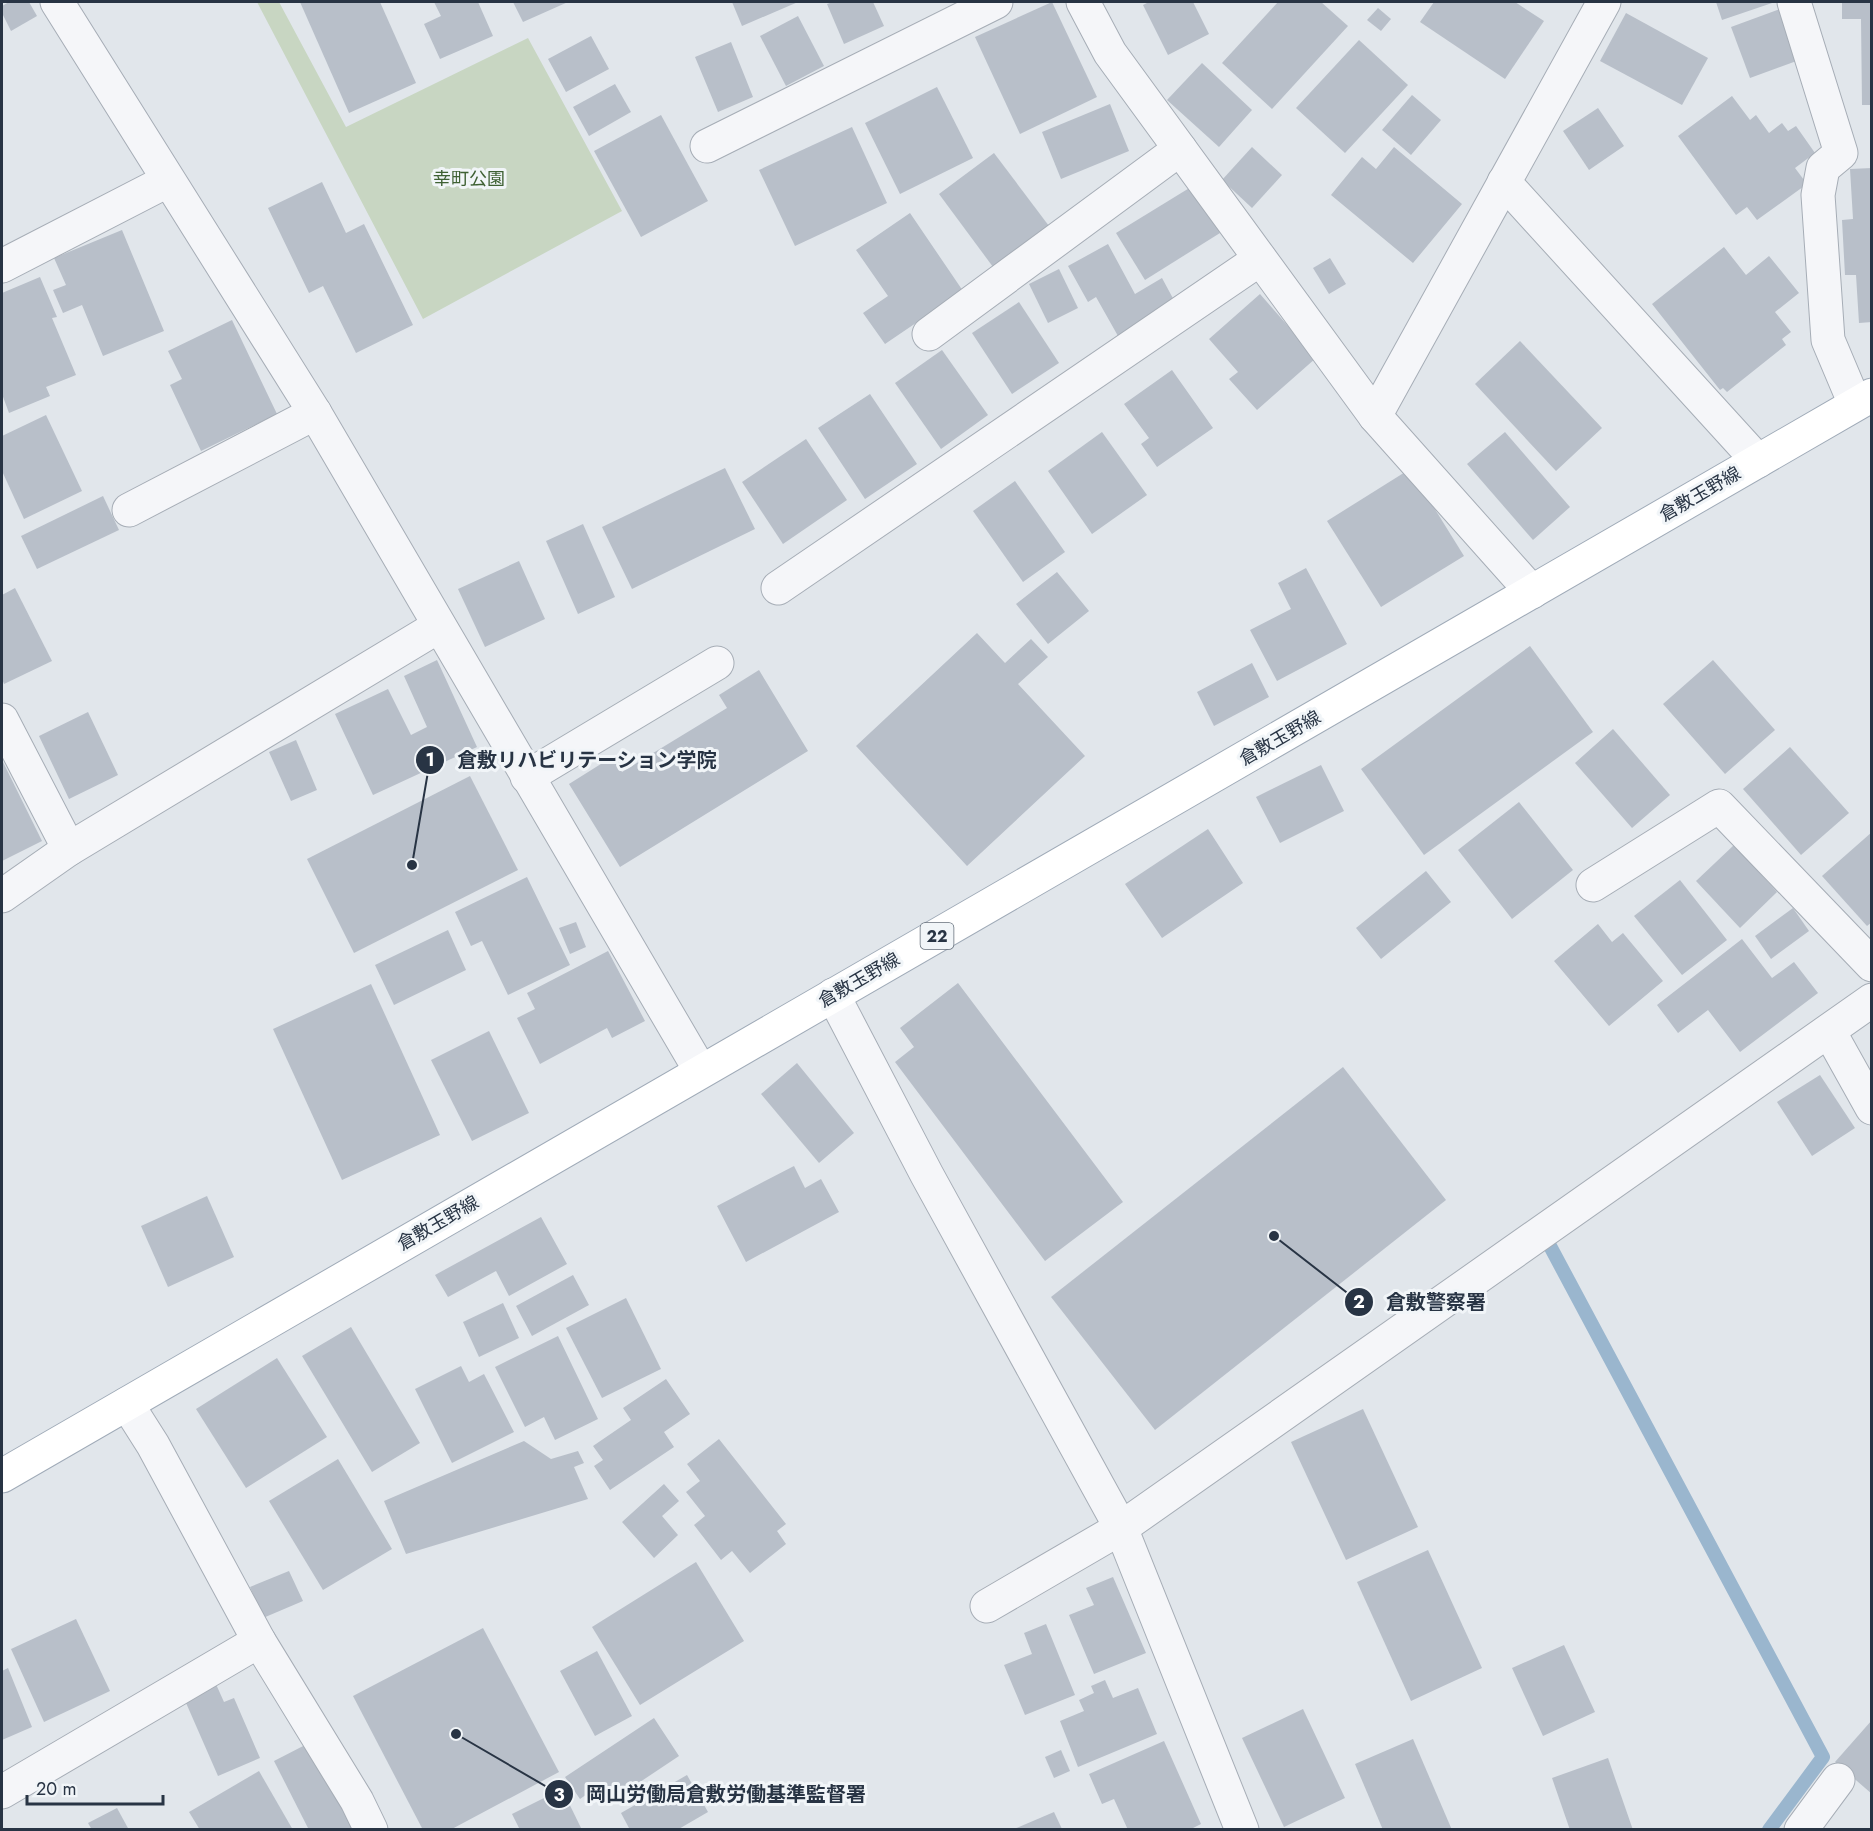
<svg xmlns="http://www.w3.org/2000/svg" width="1873" height="1831" font-family="Jost,'Noto Sans JP',sans-serif">
  <style>
    .green { fill: #c8d6c2 }
    .lines { fill: none; stroke-linecap: round; stroke-linejoin: round }
    .stream { stroke: #9ab6ce; stroke-width: 14 }
    .building { fill: #b8bfc9 }
    .minor-casing { stroke: #a6adb6; stroke-width: 35 }
    .primary-casing { stroke: #a0abb8; stroke-width: 35 }
    .minor { stroke: #f5f6f9; stroke-width: 33 }
    .primary { stroke: #fff; stroke-width: 33 }
    .labels { text-anchor: middle; stroke-width: 6; stroke-linejoin: round; paint-order: stroke }
    .shield { fill: #f1f5f8; stroke: #646e7a; stroke-width: 1.5 }
    .shield-label { font-size: 16px; font-weight: bold; fill: #283444 }
    .park-label { font-size: 18px; fill: #3f6134; stroke: #f1f5f8 }
    .street-label { font-size: 18px; fill: #283444; stroke: #f1f5f8 }
    .leader { fill: none; stroke: #283444; stroke-width: 2 }
    .callout-dot { fill: #283444; stroke: #f1f5f8; stroke-width: 2 }
    .mark-label { font-size: 18px; text-anchor: middle; font-weight: bold; fill: #fff }
    .callout-label { font-size: 20px; text-anchor: middle; font-weight: bold; fill: #283444; stroke: #f1f5f8; stroke-width: 6; stroke-linejoin: round; paint-order: stroke }
  </style>
  <rect width="100%" height="100%" fill="#e1e6eb"/>
  <polygon class="green" points="257,2 279,2 346,127 528,38 622,211 423,319"/>
  <g class="lines">
    <polyline class="stream" points="1550,1246 1823,1757 1769,1830"/>
  </g>
  <g class="building">
    <polygon points="9,2 29,2 37,16 11,31 2,13 2,6"/>
    <polygon points="300,2 380,2 416,83 349,113"/>
    <polygon points="434,2 478,2 493,36 440,59 424,24 441,16"/>
    <polygon points="513,2 568,2 523,22"/>
    <polygon points="732,2 798,2 742,26"/>
    <polygon points="833,2 873,2 884,26 844,44 827,4"/>
    <polygon points="1052,2 1097,97 1020,134 975,37"/>
    <polygon points="1149,2 1193,2 1209,34 1168,55 1143,5"/>
    <polygon points="1278,2 1321,2 1348,26 1272,109 1222,63"/>
    <polygon points="1434,2 1515,2 1544,21 1505,79 1420,22"/>
    <polygon points="1716,2 1775,2 1722,20"/>
    <polygon points="1842,2 1872,2 1872,105 1862,105 1861,19 1842,19"/>
    <polygon points="1378,8 1391,19 1381,31 1367,20"/>
    <polygon points="1783,8 1802,59 1750,78 1731,27"/>
    <polygon points="1626,13 1708,58 1682,105 1600,61"/>
    <polygon points="798,16 824,66 786,86 760,36"/>
    <polygon points="591,36 609,69 566,92 548,59"/>
    <polygon points="1359,40 1408,85 1345,153 1296,108"/>
    <polygon points="731,42 753,97 718,112 695,57"/>
    <polygon points="1202,63 1252,110 1219,147 1167,100"/>
    <polygon points="615,84 631,112 589,136 573,107"/>
    <polygon points="937,87 973,158 900,194 865,123"/>
    <polygon points="1412,95 1441,120 1411,155 1382,130"/>
    <polygon points="1732,96 1750,120 1756,115 1769,133 1782,123 1788,131 1796,126 1815,153 1795,168 1807,184 1757,220 1747,207 1736,215 1678,136"/>
    <polygon points="1110,104 1129,151 1061,179 1042,132"/>
    <polygon points="1598,108 1624,146 1589,170 1563,131"/>
    <polygon points="661,115 708,201 641,237 594,151"/>
    <polygon points="852,127 887,203 795,246 759,170"/>
    <polygon points="1252,147 1282,175 1252,208 1222,180"/>
    <polygon points="1394,147 1462,204 1413,263 1331,195 1362,157 1376,169"/>
    <polygon points="994,153 1052,230 996,271 939,194"/>
    <polygon points="1872,168 1872,322 1859,323 1856,275 1845,275 1842,220 1853,219 1850,169"/>
    <polygon points="322,182 346,233 364,224 413,325 356,353 323,286 309,293 268,208"/>
    <polygon points="1191,187 1220,233 1145,280 1116,233"/>
    <polygon points="910,213 963,291 885,344 863,313 888,296 856,250"/>
    <polygon points="122,230 164,331 103,356 82,305 63,313 53,290 66,285 54,258"/>
    <polygon points="1108,244 1135,294 1162,278 1176,304 1118,336 1096,297 1088,302 1068,266"/>
    <polygon points="1724,247 1746,275 1769,256 1799,293 1775,312 1791,332 1782,339 1786,345 1727,392 1723,388 1720,390 1652,304"/>
    <polygon points="1330,258 1346,284 1329,294 1313,268"/>
    <polygon points="1059,269 1078,308 1048,323 1029,284"/>
    <polygon points="40,277 57,317 52,318 76,375 46,387 50,396 9,413 2,394 2,293"/>
    <polygon points="1260,294 1316,358 1257,410 1229,379 1238,372 1209,339"/>
    <polygon points="1019,302 1059,363 1012,394 972,333"/>
    <polygon points="232,320 277,414 201,451 170,385 182,379 168,351"/>
    <polygon points="1520,341 1602,428 1556,471 1475,384"/>
    <polygon points="942,350 988,415 941,449 895,383"/>
    <polygon points="1172,370 1213,428 1157,467 1141,444 1149,438 1124,404"/>
    <polygon points="870,394 917,464 865,499 818,428"/>
    <polygon points="46,415 82,491 24,519 2,471 2,436"/>
    <polygon points="1102,432 1147,495 1092,534 1048,471"/>
    <polygon points="1505,432 1570,507 1533,540 1467,464"/>
    <polygon points="806,439 847,500 783,544 742,482"/>
    <polygon points="725,468 755,529 632,589 602,527"/>
    <polygon points="1410,469 1464,556 1381,607 1327,521"/>
    <polygon points="1015,481 1065,552 1023,582 973,511"/>
    <polygon points="103,496 119,530 37,569 21,536"/>
    <polygon points="583,524 615,597 578,614 546,541"/>
    <polygon points="519,561 545,619 485,647 458,589"/>
    <polygon points="1306,568 1347,644 1277,681 1250,630 1291,609 1278,583"/>
    <polygon points="1057,572 1089,611 1048,644 1016,604"/>
    <polygon points="15,588 52,661 4,684 2,679 2,595"/>
    <polygon points="977,633 1005,663 1031,639 1048,657 1018,684 1085,756 967,866 856,746"/>
    <polygon points="1530,646 1593,732 1424,855 1361,769"/>
    <polygon points="437,660 477,747 373,795 335,714 388,689 411,735 427,727 404,676"/>
    <polygon points="1713,660 1775,730 1725,774 1663,704"/>
    <polygon points="1252,663 1269,697 1214,726 1197,692"/>
    <polygon points="759,670 808,751 620,867 569,784 612,757 622,772 727,708 719,695"/>
    <polygon points="88,712 118,775 69,799 39,736"/>
    <polygon points="1613,729 1670,795 1632,828 1575,763"/>
    <polygon points="296,740 317,790 291,801 269,752"/>
    <polygon points="1790,747 1849,813 1801,855 1743,789"/>
    <polygon points="2,760 42,841 2,861"/>
    <polygon points="1321,765 1344,811 1280,843 1256,797"/>
    <polygon points="470,776 518,870 354,953 307,859"/>
    <polygon points="1519,802 1573,870 1512,919 1458,850"/>
    <polygon points="1208,829 1243,883 1162,938 1125,884"/>
    <polygon points="1872,832 1872,922 1867,926 1822,876"/>
    <polygon points="1734,845 1777,892 1740,928 1696,881"/>
    <polygon points="1426,871 1451,902 1381,959 1356,928"/>
    <polygon points="527,877 570,965 508,995 482,941 471,946 455,912"/>
    <polygon points="1680,880 1727,940 1682,975 1634,916"/>
    <polygon points="1793,908 1809,931 1771,959 1755,936"/>
    <polygon points="576,922 586,947 570,954 559,928"/>
    <polygon points="1598,924 1612,942 1623,933 1663,981 1609,1026 1554,961"/>
    <polygon points="448,930 466,970 394,1005 375,965"/>
    <polygon points="1742,939 1772,978 1794,962 1818,993 1740,1052 1708,1010 1678,1033 1657,1005"/>
    <polygon points="608,951 645,1021 612,1038 607,1028 540,1064 517,1018 535,1009 527,993"/>
    <polygon points="958,983 1123,1202 1045,1261 895,1062 914,1047 900,1028"/>
    <polygon points="371,984 440,1135 342,1180 273,1029"/>
    <polygon points="489,1031 529,1113 472,1141 431,1060"/>
    <polygon points="797,1063 854,1133 819,1163 761,1094"/>
    <polygon points="1343,1067 1446,1200 1155,1430 1051,1297"/>
    <polygon points="1820,1075 1855,1128 1812,1156 1777,1102"/>
    <polygon points="794,1166 805,1188 821,1179 839,1212 746,1262 717,1206"/>
    <polygon points="207,1196 234,1257 168,1287 141,1226"/>
    <polygon points="541,1217 567,1264 509,1296 496,1271 448,1297 435,1275"/>
    <polygon points="573,1275 589,1305 532,1336 516,1306"/>
    <polygon points="626,1298 661,1369 602,1398 566,1328"/>
    <polygon points="503,1303 519,1338 479,1357 463,1322"/>
    <polygon points="351,1327 420,1443 372,1472 302,1356"/>
    <polygon points="558,1336 598,1419 555,1440 544,1417 525,1427 495,1367"/>
    <polygon points="277,1358 327,1437 246,1488 196,1409"/>
    <polygon points="461,1366 469,1382 484,1374 514,1432 452,1463 415,1389"/>
    <polygon points="666,1379 690,1414 664,1432 674,1447 610,1490 594,1466 603,1460 593,1446 631,1420 623,1408"/>
    <polygon points="1363,1409 1418,1527 1346,1560 1291,1442"/>
    <polygon points="719,1439 786,1524 777,1531 786,1544 750,1573 732,1551 721,1560 694,1525 705,1516 686,1492 700,1481 687,1464"/>
    <polygon points="524,1441 551,1459 578,1451 584,1463 574,1467 588,1499 406,1554 384,1501"/>
    <polygon points="338,1459 392,1549 323,1590 269,1501"/>
    <polygon points="664,1484 679,1501 662,1516 678,1535 654,1558 622,1522"/>
    <polygon points="1428,1550 1482,1668 1411,1701 1357,1582"/>
    <polygon points="696,1562 744,1641 640,1705 592,1627"/>
    <polygon points="289,1571 303,1601 263,1618 250,1587"/>
    <polygon points="1113,1577 1146,1653 1094,1674 1069,1615 1094,1605 1086,1588"/>
    <polygon points="76,1619 110,1691 44,1722 11,1649"/>
    <polygon points="1046,1624 1075,1695 1025,1715 1004,1665 1032,1654 1024,1633"/>
    <polygon points="483,1628 559,1772 450,1830 423,1830 353,1696"/>
    <polygon points="1564,1645 1595,1712 1543,1736 1512,1668"/>
    <polygon points="597,1651 632,1716 595,1736 560,1671"/>
    <polygon points="8,1668 32,1727 2,1740 2,1671"/>
    <polygon points="1105,1680 1113,1698 1138,1688 1157,1734 1078,1767 1060,1721 1084,1711 1079,1700 1094,1693 1091,1686"/>
    <polygon points="215,1682 224,1702 234,1698 260,1758 218,1776 183,1696"/>
    <polygon points="1303,1709 1345,1798 1284,1827 1242,1738"/>
    <polygon points="654,1718 679,1756 616,1798 604,1782 580,1799 565,1777"/>
    <polygon points="1872,1720 1872,1794 1835,1762"/>
    <polygon points="1413,1739 1452,1830 1383,1830 1355,1764"/>
    <polygon points="1164,1741 1201,1824 1189,1830 1128,1830 1114,1799 1102,1804 1089,1774"/>
    <polygon points="309,1743 353,1830 309,1830 274,1761"/>
    <polygon points="1061,1750 1070,1771 1054,1778 1045,1757"/>
    <polygon points="1608,1758 1633,1830 1570,1830 1552,1778"/>
    <polygon points="259,1771 293,1830 200,1830 189,1812"/>
    <polygon points="687,1775 708,1812 677,1830 630,1830 621,1813"/>
    <polygon points="562,1789 582,1830 520,1830 512,1814"/>
    <polygon points="117,1808 129,1830 92,1830 88,1823"/>
    <polygon points="1054,1812 1062,1829 1014,1829"/>
  </g>
  <g class="lines">
    <defs>
      <g id="minor">
        <polyline points="57,2 315,413 700,1070"/>
        <polyline points="1083,2 1110,53 1375,416 1532,592"/>
        <polyline points="1794,2 1841,153 1823,168 1818,195 1828,340 1855,404"/>
        <polyline points="707,146 996,2"/>
        <polyline points="1504,182 1758,461"/>
        <polyline points="2,266 167,181"/>
        <polyline points="929,334 1180,149"/>
        <polyline points="1375,416 1604,2"/>
        <polyline points="129,510 315,413"/>
        <polyline points="778,588 1260,259"/>
        <polyline points="2,720 69,849"/>
        <polyline points="527,777 717,663"/>
        <polyline points="1593,885 1719,806 1872,965"/>
        <polyline points="2,896 69,849 439,626"/>
        <polyline points="833,995 927,1175 1121,1528 1242,1830"/>
        <polyline points="1829,1031 1872,1108"/>
        <polyline points="127,1404 153,1445 259,1641 357,1801 371,1830"/>
        <polyline points="987,1606 1121,1528 1872,1000"/>
        <polyline points="2,1792 259,1641"/>
        <polyline points="1801,1830 1838,1780"/>
      </g>
      <polyline id="primary" points="2,1476 1872,395"/>
    </defs>
    <use href="#minor" class="minor-casing"/>
    <use href="#primary" class="primary-casing"/>
    <use href="#minor" class="minor"/>
    <use href="#primary" class="primary"/>
  </g>
  <g class="labels">
    <rect class="shield" x="920.5" y="923" width="33" height="26" rx="4.5"/>
    <g class="shield-label">
      <text x="937" y="942">22</text>
    </g>
    <g class="park-label">
      <text x="469" y="185">幸町公園</text>
    </g>
    <g class="street-label">
      <text transform="translate(1700 494) rotate(-30)" y="6">倉敷玉野線</text>
      <text transform="translate(1280 738) rotate(-30)" y="6">倉敷玉野線</text>
      <text transform="translate(859 980) rotate(-30)" y="6">倉敷玉野線</text>
      <text transform="translate(438 1223) rotate(-30)" y="6">倉敷玉野線</text>
    </g>
  </g>
  <path class="leader" d="M412 865L430 760M1274 1236L1359 1302M456 1734L559 1794"/>
  <g class="callout-dot">
    <circle cx="412" cy="865" r="6"/>
    <circle cx="1274" cy="1236" r="6"/>
    <circle cx="456" cy="1734" r="6"/>
    <circle cx="430" cy="760" r="15"/>
    <circle cx="1359" cy="1302" r="15"/>
    <circle cx="559" cy="1794" r="15"/>
  </g>
  <g class="mark-label">
    <text x="430" y="766">1</text>
    <text x="1359" y="1308">2</text>
    <text x="559" y="1801">3</text>
  </g>
  <g class="callout-label">
    <text x="587" y="767">倉敷リハビリテーション学院</text>
    <text x="1436" y="1309">倉敷警察署</text>
    <text x="726" y="1801">岡山労働局倉敷労働基準監督署</text>
  </g>
  <rect width="1873" height="1831" fill="none" stroke="#283444" stroke-width="6"/>
  <path d="M27 1795v9h136v-9" fill="none" stroke="#283444" stroke-width="3"/>
  <text x="36" y="1795" font-size="18" fill="#283444" stroke="#f1f5f8" stroke-width="4.5" paint-order="stroke">20 m</text>
</svg>
